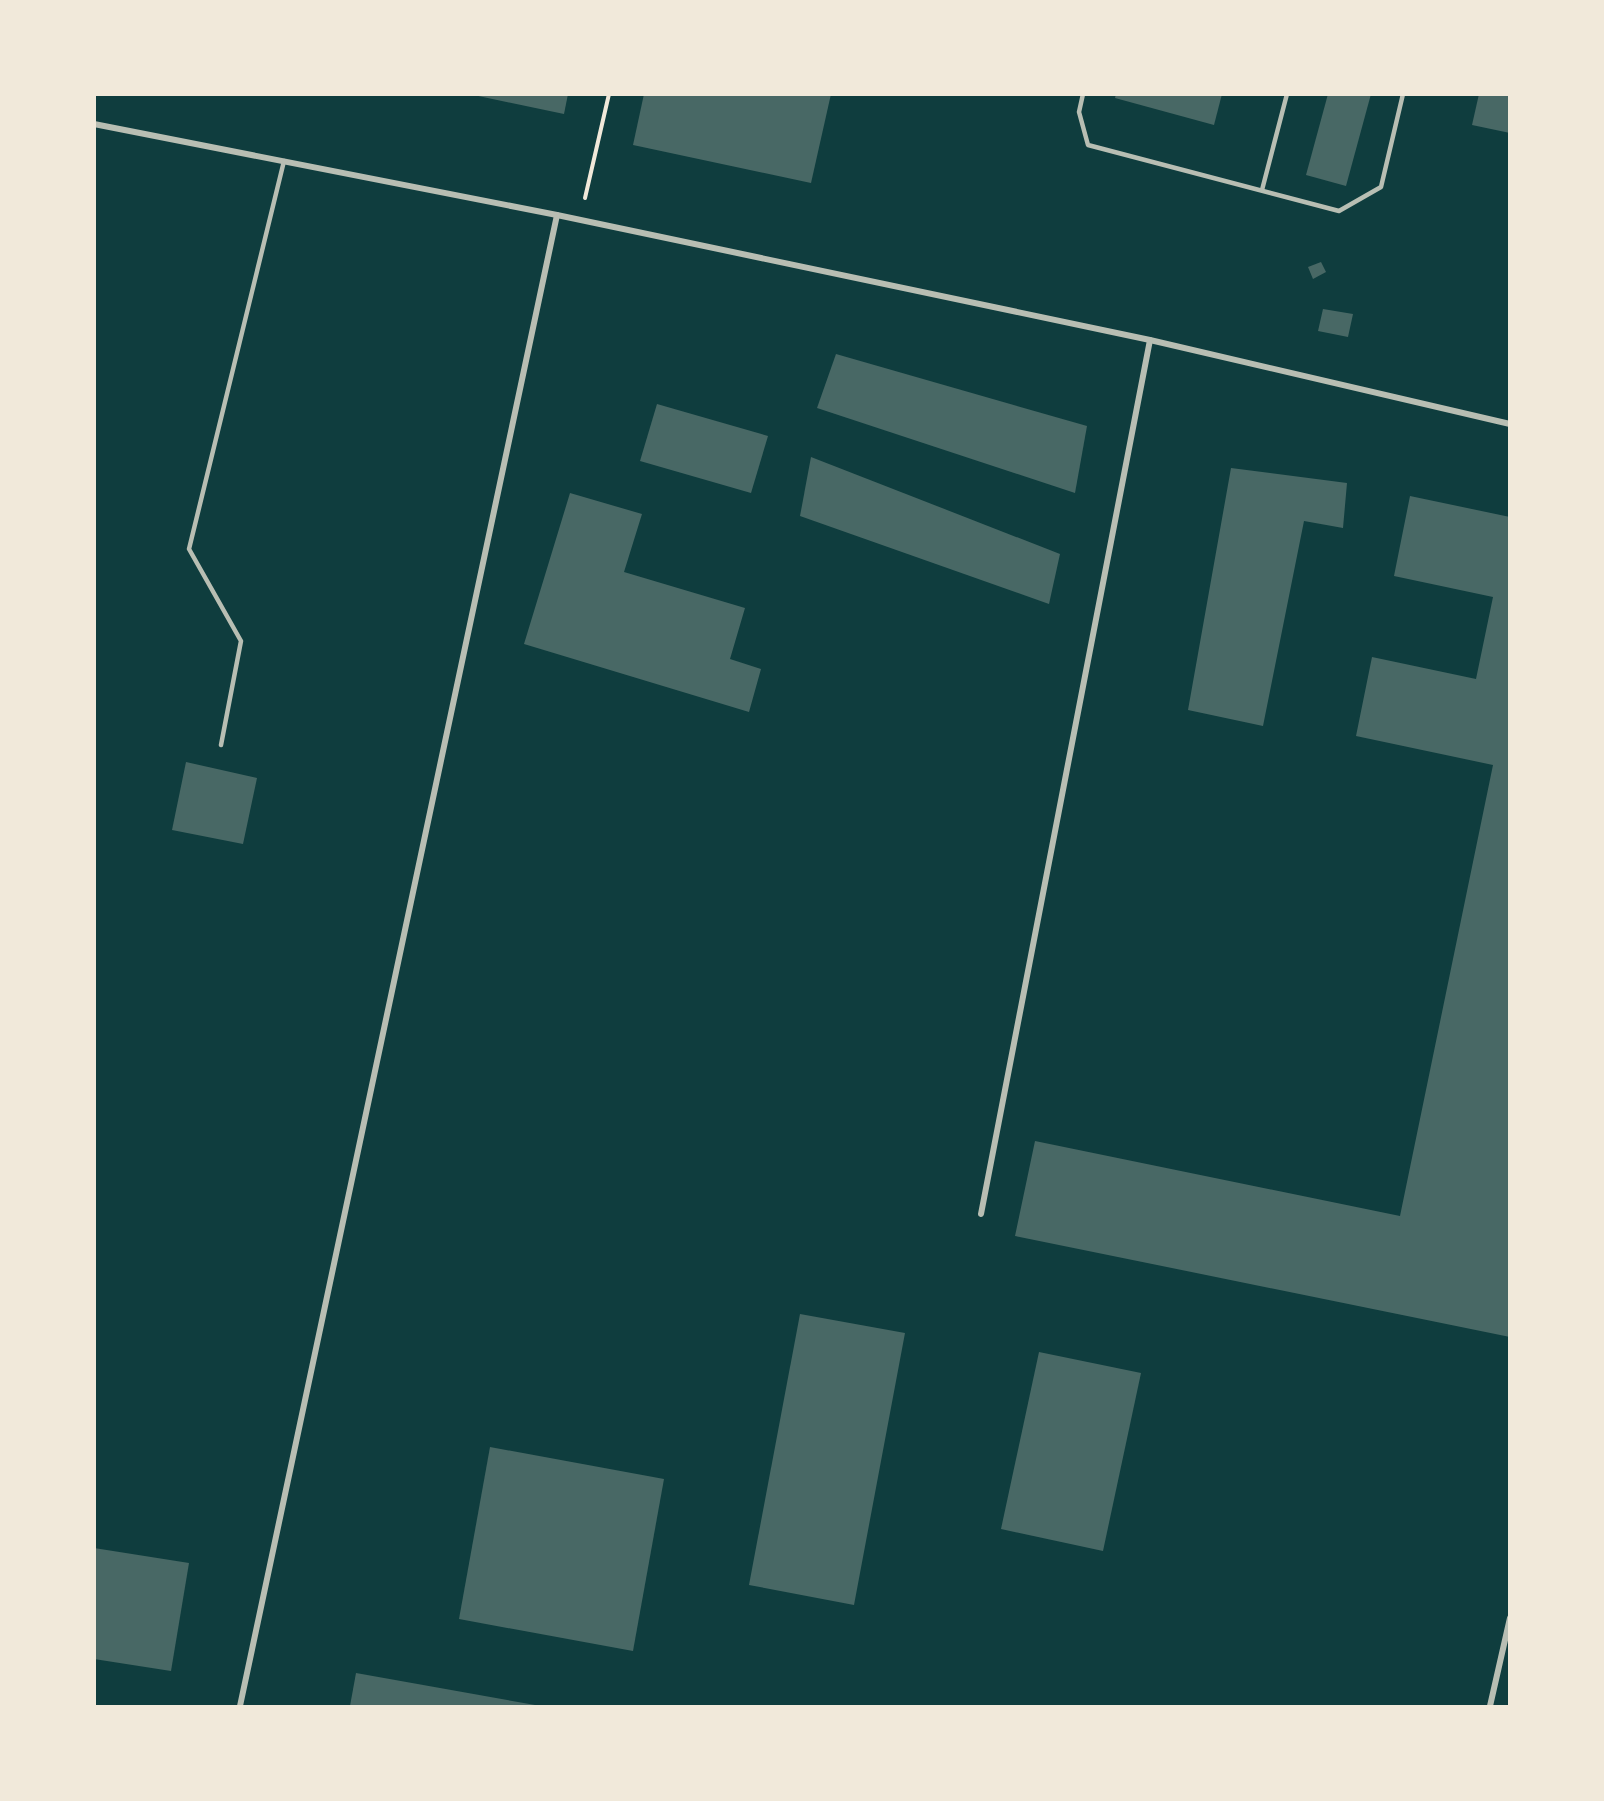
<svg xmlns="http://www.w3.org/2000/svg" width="1604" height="1801" font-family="Overpass,sans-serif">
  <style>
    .building { fill: #486865 }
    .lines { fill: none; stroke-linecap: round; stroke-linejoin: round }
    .path { stroke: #f1e9da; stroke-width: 4 }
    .service { stroke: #b8beb3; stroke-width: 4.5 }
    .minor { stroke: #b8beb3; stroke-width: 6 }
  </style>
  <rect width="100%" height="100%" fill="#0f3d3e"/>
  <g class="building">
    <polygon points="469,94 568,94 564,114"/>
    <polygon points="644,94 831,94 811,183 633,145"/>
    <polygon points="1116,94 1222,94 1214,125 1115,98"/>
    <polygon points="1328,94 1371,94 1346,186 1306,175"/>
    <polygon points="1479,94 1510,94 1510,133 1472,125"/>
    <polygon points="1321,262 1326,272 1313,279 1308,267"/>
    <polygon points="1323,309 1353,314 1348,337 1318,331"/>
    <polygon points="836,354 1087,426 1075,493 817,408"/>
    <polygon points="657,404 768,436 751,493 640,461"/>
    <polygon points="811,457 1060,554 1049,604 800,516"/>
    <polygon points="1231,468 1347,483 1343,528 1304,521 1263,726 1188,710"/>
    <polygon points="570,493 642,514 624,572 745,608 730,659 761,669 749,712 524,644"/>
    <polygon points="1410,496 1510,517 1510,1337 1015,1236 1035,1141 1400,1216 1493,765 1356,736 1372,657 1476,679 1493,597 1394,576"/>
    <polygon points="186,762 257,778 243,844 172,830"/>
    <polygon points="800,1314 905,1333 854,1605 749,1585"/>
    <polygon points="1039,1352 1141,1373 1103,1551 1001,1529"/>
    <polygon points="490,1447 664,1479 633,1651 459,1619"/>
    <polygon points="94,1548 189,1563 171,1671 94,1659"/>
    <polygon points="356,1673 535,1705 535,1706 350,1706"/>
  </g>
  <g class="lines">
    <polyline class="path" points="585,198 609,94"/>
    <g class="service">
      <polyline points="1083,94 1079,112 1088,145 1339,211 1381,187 1403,94"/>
      <polyline points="1262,190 1287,94"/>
      <polyline points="221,745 241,641 189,549 284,161"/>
    </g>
    <g class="minor">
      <polyline points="94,124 557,215 1150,340 1510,424"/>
      <polyline points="981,1214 1150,340"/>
      <polyline points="240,1706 557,215"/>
      <polyline points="1490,1706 1510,1618"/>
    </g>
  </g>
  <rect width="1604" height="1801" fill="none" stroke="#f1e9da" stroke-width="192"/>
</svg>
